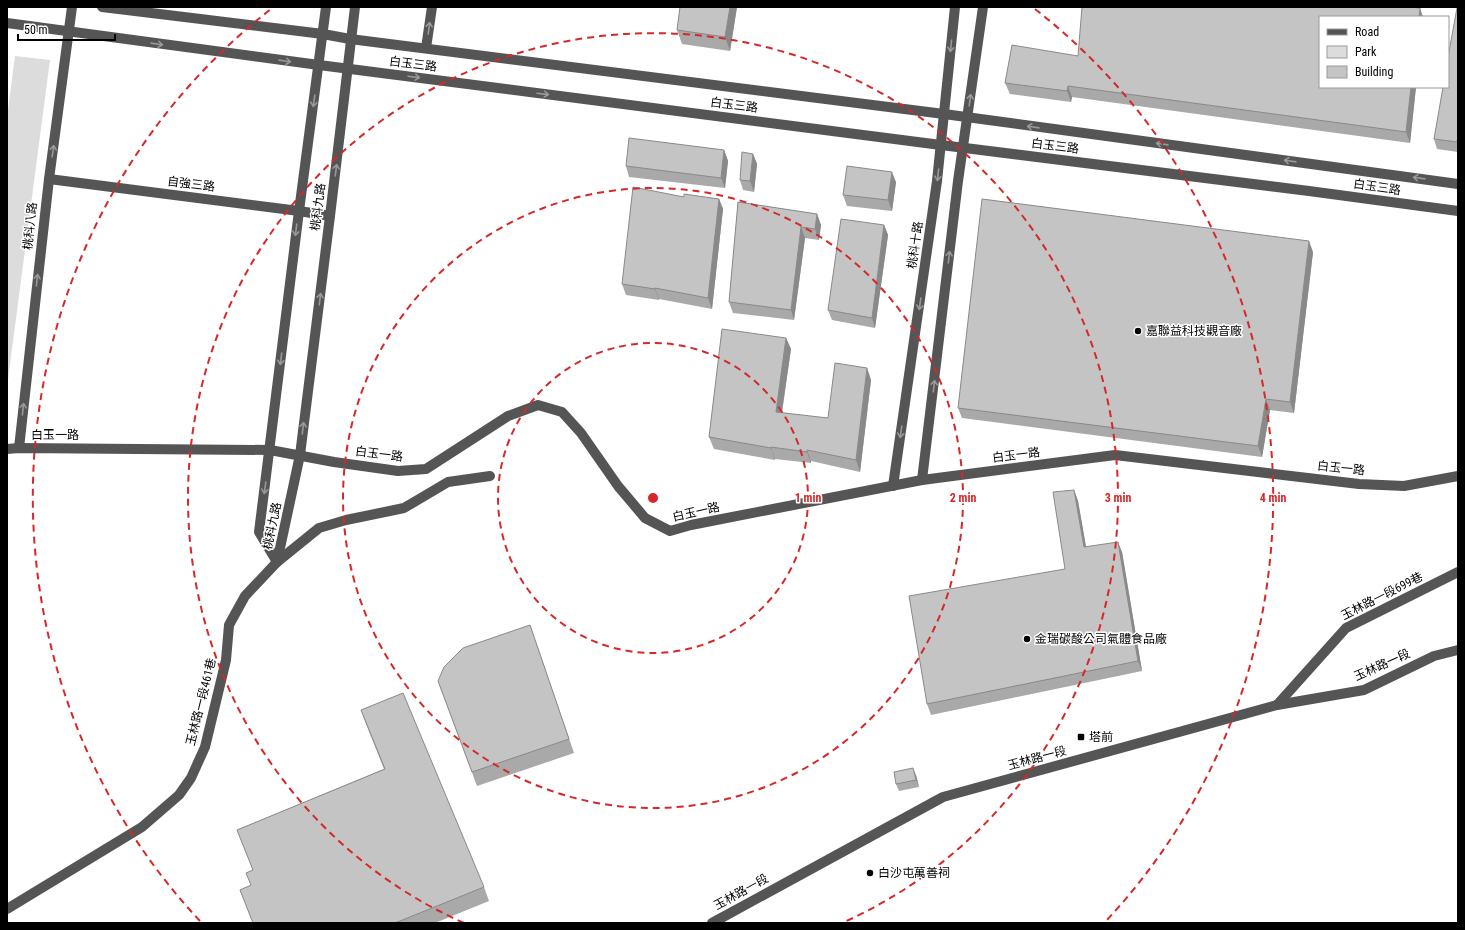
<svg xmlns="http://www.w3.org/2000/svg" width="1465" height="930" font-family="'Roboto Condensed','Noto Sans TC',sans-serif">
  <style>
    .green { fill: #dcdcdc }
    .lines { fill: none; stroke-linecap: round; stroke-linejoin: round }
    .minor { stroke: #555; stroke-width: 10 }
    .wall { fill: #a9a9a9 }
    .shaded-wall { fill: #898989 }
    .building { fill: #c4c4c4; stroke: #898989 }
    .oneway { stroke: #999 }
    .ring { fill: none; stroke: #d62828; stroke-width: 2; stroke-dasharray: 7 5 }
    .poi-dot { fill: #000; stroke: #fff; stroke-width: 1.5 }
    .labels { text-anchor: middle; stroke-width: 3; stroke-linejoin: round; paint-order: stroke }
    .street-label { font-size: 12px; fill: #000; stroke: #fff }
    .poi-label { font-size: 12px; fill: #000; stroke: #fff; text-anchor: start }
    .centre { fill: #d62828; stroke: #fff; stroke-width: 2 }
    .ring-label { font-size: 12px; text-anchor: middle; font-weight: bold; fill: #d62828; stroke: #fff; stroke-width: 3; stroke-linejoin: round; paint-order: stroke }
  </style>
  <rect width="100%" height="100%" fill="#fff"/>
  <polygon class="green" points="15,56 50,60 7,387 7,118"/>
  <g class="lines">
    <g class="minor">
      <polyline points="102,7 323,34 350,39 944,114 1458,184"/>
      <polyline points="7,23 319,65 941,145 1309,191 1458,211"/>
      <polyline points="426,48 432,7"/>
      <polyline points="49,179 299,211 330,216"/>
      <polyline points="19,448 49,179 72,7"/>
      <polyline points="7,449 19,448 270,450 334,462 398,471 426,469 508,416 538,405 562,412 581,433 618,486 645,518 670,531 691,525 922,480 1115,455 1359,484 1404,486 1458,476"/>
      <polyline points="922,480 958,181 983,7"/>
      <polyline points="893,486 937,181 955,7"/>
      <polyline points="277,562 259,532 299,211 326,7"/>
      <polyline points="277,562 300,455 330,216 355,7"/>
      <polyline points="1277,705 1346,628 1458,572"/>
      <polyline points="7,909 142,827 179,795 191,778 205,747 226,660 229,625 245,596 277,562 319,528 346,520 404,508 448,482 490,476"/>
      <polyline points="712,923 943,797 1277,705 1364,690 1434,656 1458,650"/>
    </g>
  </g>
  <g class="wall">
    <polygon points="737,7 730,51 682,44 677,30"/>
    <polygon points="1458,8 1458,152 1437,149 1434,139"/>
    <polygon points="1078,56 1320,87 1416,87 1410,143 1072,97 1071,102 1010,94 1005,83"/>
    <polygon points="724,150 728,161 725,188 629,177 626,166"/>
    <polygon points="753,154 757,164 754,192 743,190 740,180"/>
    <polygon points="896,182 892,211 847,206 843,195"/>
    <polygon points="684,197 719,199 723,209 712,309 659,299 659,300 626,295 622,284"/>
    <polygon points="738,202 817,214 821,225 819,240 805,238 794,320 733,313 729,302"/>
    <polygon points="884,225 888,235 875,328 832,320 828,310"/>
    <polygon points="1313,252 1294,413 1270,410 1262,457 962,418 958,408"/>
    <polygon points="786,338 791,349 782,413 828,418 867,368 871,380 860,472 811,461 811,463 775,459 775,460 714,449 709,437"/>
    <polygon points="1074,490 1078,501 1086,547 1122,552 1142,671 931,715 927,704 1065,569"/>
    <polygon points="530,625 574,753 477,786 438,681"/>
    <polygon points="361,710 484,887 489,901 435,923 253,923 240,890 251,885 246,873 253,870 237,830 384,769 366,724"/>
    <polygon points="916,775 919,787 899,791 896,784"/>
  </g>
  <g class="shaded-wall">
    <polygon points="730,7 737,7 730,51 725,37"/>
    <polygon points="1420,8 1423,17 1419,17"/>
    <polygon points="1068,86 1072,97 1071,102 1067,91"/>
    <polygon points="1411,87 1416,87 1410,143 1406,132"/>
    <polygon points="724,150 728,161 725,188 721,178"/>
    <polygon points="753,154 757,164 754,192 750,181"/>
    <polygon points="892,172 896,182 892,211 888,200"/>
    <polygon points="719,199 723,209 712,309 708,298"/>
    <polygon points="817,214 821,225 819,240 815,229"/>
    <polygon points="884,225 888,235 875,328 872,318"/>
    <polygon points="801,227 805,238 794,320 791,310"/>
    <polygon points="1309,241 1313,252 1294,413 1290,402"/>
    <polygon points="655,288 659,299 659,300 655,289"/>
    <polygon points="786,338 791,349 780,424 776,412"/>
    <polygon points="867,368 871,380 860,472 856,460"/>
    <polygon points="1266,399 1270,410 1262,457 1258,446"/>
    <polygon points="771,447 775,459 775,460 771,448"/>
    <polygon points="807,450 811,461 811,463 807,452"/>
    <polygon points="1074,490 1078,501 1088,558 1084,547"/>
    <polygon points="1118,542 1122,552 1142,671 1138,661"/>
    <polygon points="913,768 916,775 919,787 916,780"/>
  </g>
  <g class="building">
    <polygon points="680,7 730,7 725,37 677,30"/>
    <polygon points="1082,7 1409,7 1420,8 1419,17 1320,17 1320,87 1411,87 1406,132 1068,86 1067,91 1005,83 1012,45 1078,56"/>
    <polygon points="1457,8 1458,8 1458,135 1457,142 1434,139 1443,87 1448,87 1448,57"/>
    <polygon points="629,138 724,150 721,178 626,166"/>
    <polygon points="742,152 753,154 750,181 740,180"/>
    <polygon points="847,166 892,172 888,200 843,195"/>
    <polygon points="633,187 684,197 684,194 719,199 708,298 655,288 655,289 622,284"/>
    <polygon points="982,199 1309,241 1290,402 1266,399 1258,446 958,408"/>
    <polygon points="738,202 817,214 815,229 801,227 791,310 729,302"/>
    <polygon points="841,219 884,225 872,318 828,310"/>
    <polygon points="722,329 786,338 776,412 828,418 835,363 867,368 856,460 807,450 807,452 771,447 771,448 709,437"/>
    <polygon points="1074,490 1084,547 1118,542 1138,661 927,704 909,596 1065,569 1053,492"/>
    <polygon points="530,625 569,739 472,772 438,681 444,667 463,648"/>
    <polygon points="403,693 484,887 395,923 253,923 240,890 251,885 246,873 253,870 237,830 385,769 361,710"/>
    <polygon points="913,768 916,780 896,784 894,772"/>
  </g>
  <defs><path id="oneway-shaft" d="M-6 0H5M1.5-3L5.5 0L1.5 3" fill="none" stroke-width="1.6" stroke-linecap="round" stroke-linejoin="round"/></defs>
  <g class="oneway">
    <use href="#oneway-shaft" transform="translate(429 28) rotate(-82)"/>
    <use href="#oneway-shaft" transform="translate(157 44) rotate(8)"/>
    <use href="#oneway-shaft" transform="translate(951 46) rotate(96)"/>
    <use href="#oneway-shaft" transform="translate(285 61) rotate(8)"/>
    <use href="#oneway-shaft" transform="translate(414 77) rotate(7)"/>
    <use href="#oneway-shaft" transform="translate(543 94) rotate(7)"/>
    <use href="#oneway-shaft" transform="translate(970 100) rotate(-82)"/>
    <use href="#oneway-shaft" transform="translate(314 101) rotate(98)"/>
    <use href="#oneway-shaft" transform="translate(1033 127) rotate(-172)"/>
    <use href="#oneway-shaft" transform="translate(1162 144) rotate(-172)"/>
    <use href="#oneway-shaft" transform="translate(53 151) rotate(-82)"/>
    <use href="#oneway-shaft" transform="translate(1290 161) rotate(-172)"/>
    <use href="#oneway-shaft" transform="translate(336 170) rotate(-83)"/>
    <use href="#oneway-shaft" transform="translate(938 175) rotate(96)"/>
    <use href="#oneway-shaft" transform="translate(1419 178) rotate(-172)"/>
    <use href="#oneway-shaft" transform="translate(296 230) rotate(97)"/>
    <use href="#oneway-shaft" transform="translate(949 257) rotate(-83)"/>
    <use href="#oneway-shaft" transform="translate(37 280) rotate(-84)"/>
    <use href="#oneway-shaft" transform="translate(320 299) rotate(-83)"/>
    <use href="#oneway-shaft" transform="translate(920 304) rotate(98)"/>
    <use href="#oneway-shaft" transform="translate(281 359) rotate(97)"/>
    <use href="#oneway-shaft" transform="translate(934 386) rotate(-83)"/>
    <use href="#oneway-shaft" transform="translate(23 409) rotate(-84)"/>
    <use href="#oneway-shaft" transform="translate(303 428) rotate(-83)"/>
    <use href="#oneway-shaft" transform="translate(901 432) rotate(98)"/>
    <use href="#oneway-shaft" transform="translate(265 488) rotate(98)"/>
  </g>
  <g class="ring">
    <circle cx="653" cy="498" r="155"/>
    <circle cx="653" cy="498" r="310"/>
    <path d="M464 923A465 465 0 1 1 842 923"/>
    <path d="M200 921A620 620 0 0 1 271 9M1035 9A620 620 0 0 1 1106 921"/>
  </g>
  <g class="poi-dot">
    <circle cx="1138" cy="331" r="4"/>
    <circle cx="1027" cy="639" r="4"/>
    <rect x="1077" y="733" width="8" height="8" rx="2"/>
    <circle cx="870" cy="873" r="4"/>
  </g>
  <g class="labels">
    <g class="street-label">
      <text transform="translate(413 64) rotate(7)" y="4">白玉三路</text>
      <text transform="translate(734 105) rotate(7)" y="4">白玉三路</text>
      <text transform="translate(1055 146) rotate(7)" y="4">白玉三路</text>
      <text transform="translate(191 184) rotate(7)" y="4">自強三路</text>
      <text transform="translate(1377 187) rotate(8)" y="4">白玉三路</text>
      <text transform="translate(318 207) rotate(-83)" y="4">桃科九路</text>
      <text transform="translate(30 226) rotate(-84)" y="4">桃科八路</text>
      <text transform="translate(915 245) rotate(-82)" y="4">桃科十路</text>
      <text x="55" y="439">白玉一路</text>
      <text transform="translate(379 454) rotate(7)" y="4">白玉一路</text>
      <text transform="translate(1016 455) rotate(-7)" y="4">白玉一路</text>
      <text transform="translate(1341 468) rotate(6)" y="4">白玉一路</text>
      <text transform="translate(696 512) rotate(-13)" y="4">白玉一路</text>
      <text transform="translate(272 526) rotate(-78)" y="4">桃科九路</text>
      <text transform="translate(1382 596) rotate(-27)" y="4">玉林路一段699巷</text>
      <text transform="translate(1382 665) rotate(-24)" y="4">玉林路一段</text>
      <text transform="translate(201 702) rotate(-76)" y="4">玉林路一段461巷</text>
      <text transform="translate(1037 758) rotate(-15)" y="4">玉林路一段</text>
      <text transform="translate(741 892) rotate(-29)" y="4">玉林路一段</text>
    </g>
    <g class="poi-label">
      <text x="1146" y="335">嘉聯益科技觀音廠</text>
      <text x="1035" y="643">金瑞碳酸公司氣體食品廠</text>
      <text x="1089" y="741">塔前</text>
      <text x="878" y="877">白沙屯萬善祠</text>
    </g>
  </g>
  <circle cx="653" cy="498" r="6" class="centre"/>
  <g class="ring-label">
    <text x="808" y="502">1 min</text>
    <text x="963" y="502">2 min</text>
    <text x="1118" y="502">3 min</text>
    <text x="1273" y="502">4 min</text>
  </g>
  <rect width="1465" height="930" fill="none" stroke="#000000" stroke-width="16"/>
  <rect x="1319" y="16" width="130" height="72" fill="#ffffff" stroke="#999999"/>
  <rect x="1327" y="29" width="20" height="6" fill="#555555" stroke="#999999"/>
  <text x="1355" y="36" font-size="12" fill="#000000">Road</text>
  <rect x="1327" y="46" width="20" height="12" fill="#dcdcdc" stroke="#999999"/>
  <text x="1355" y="56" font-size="12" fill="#000000">Park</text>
  <rect x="1327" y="66" width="20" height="12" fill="#c4c4c4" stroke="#999999"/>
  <text x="1355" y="76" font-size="12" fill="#000000">Building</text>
  <path d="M18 34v6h97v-6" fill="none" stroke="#000000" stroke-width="2"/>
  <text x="24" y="34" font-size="12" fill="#000000" stroke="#ffffff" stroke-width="3" paint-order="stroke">50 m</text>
</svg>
